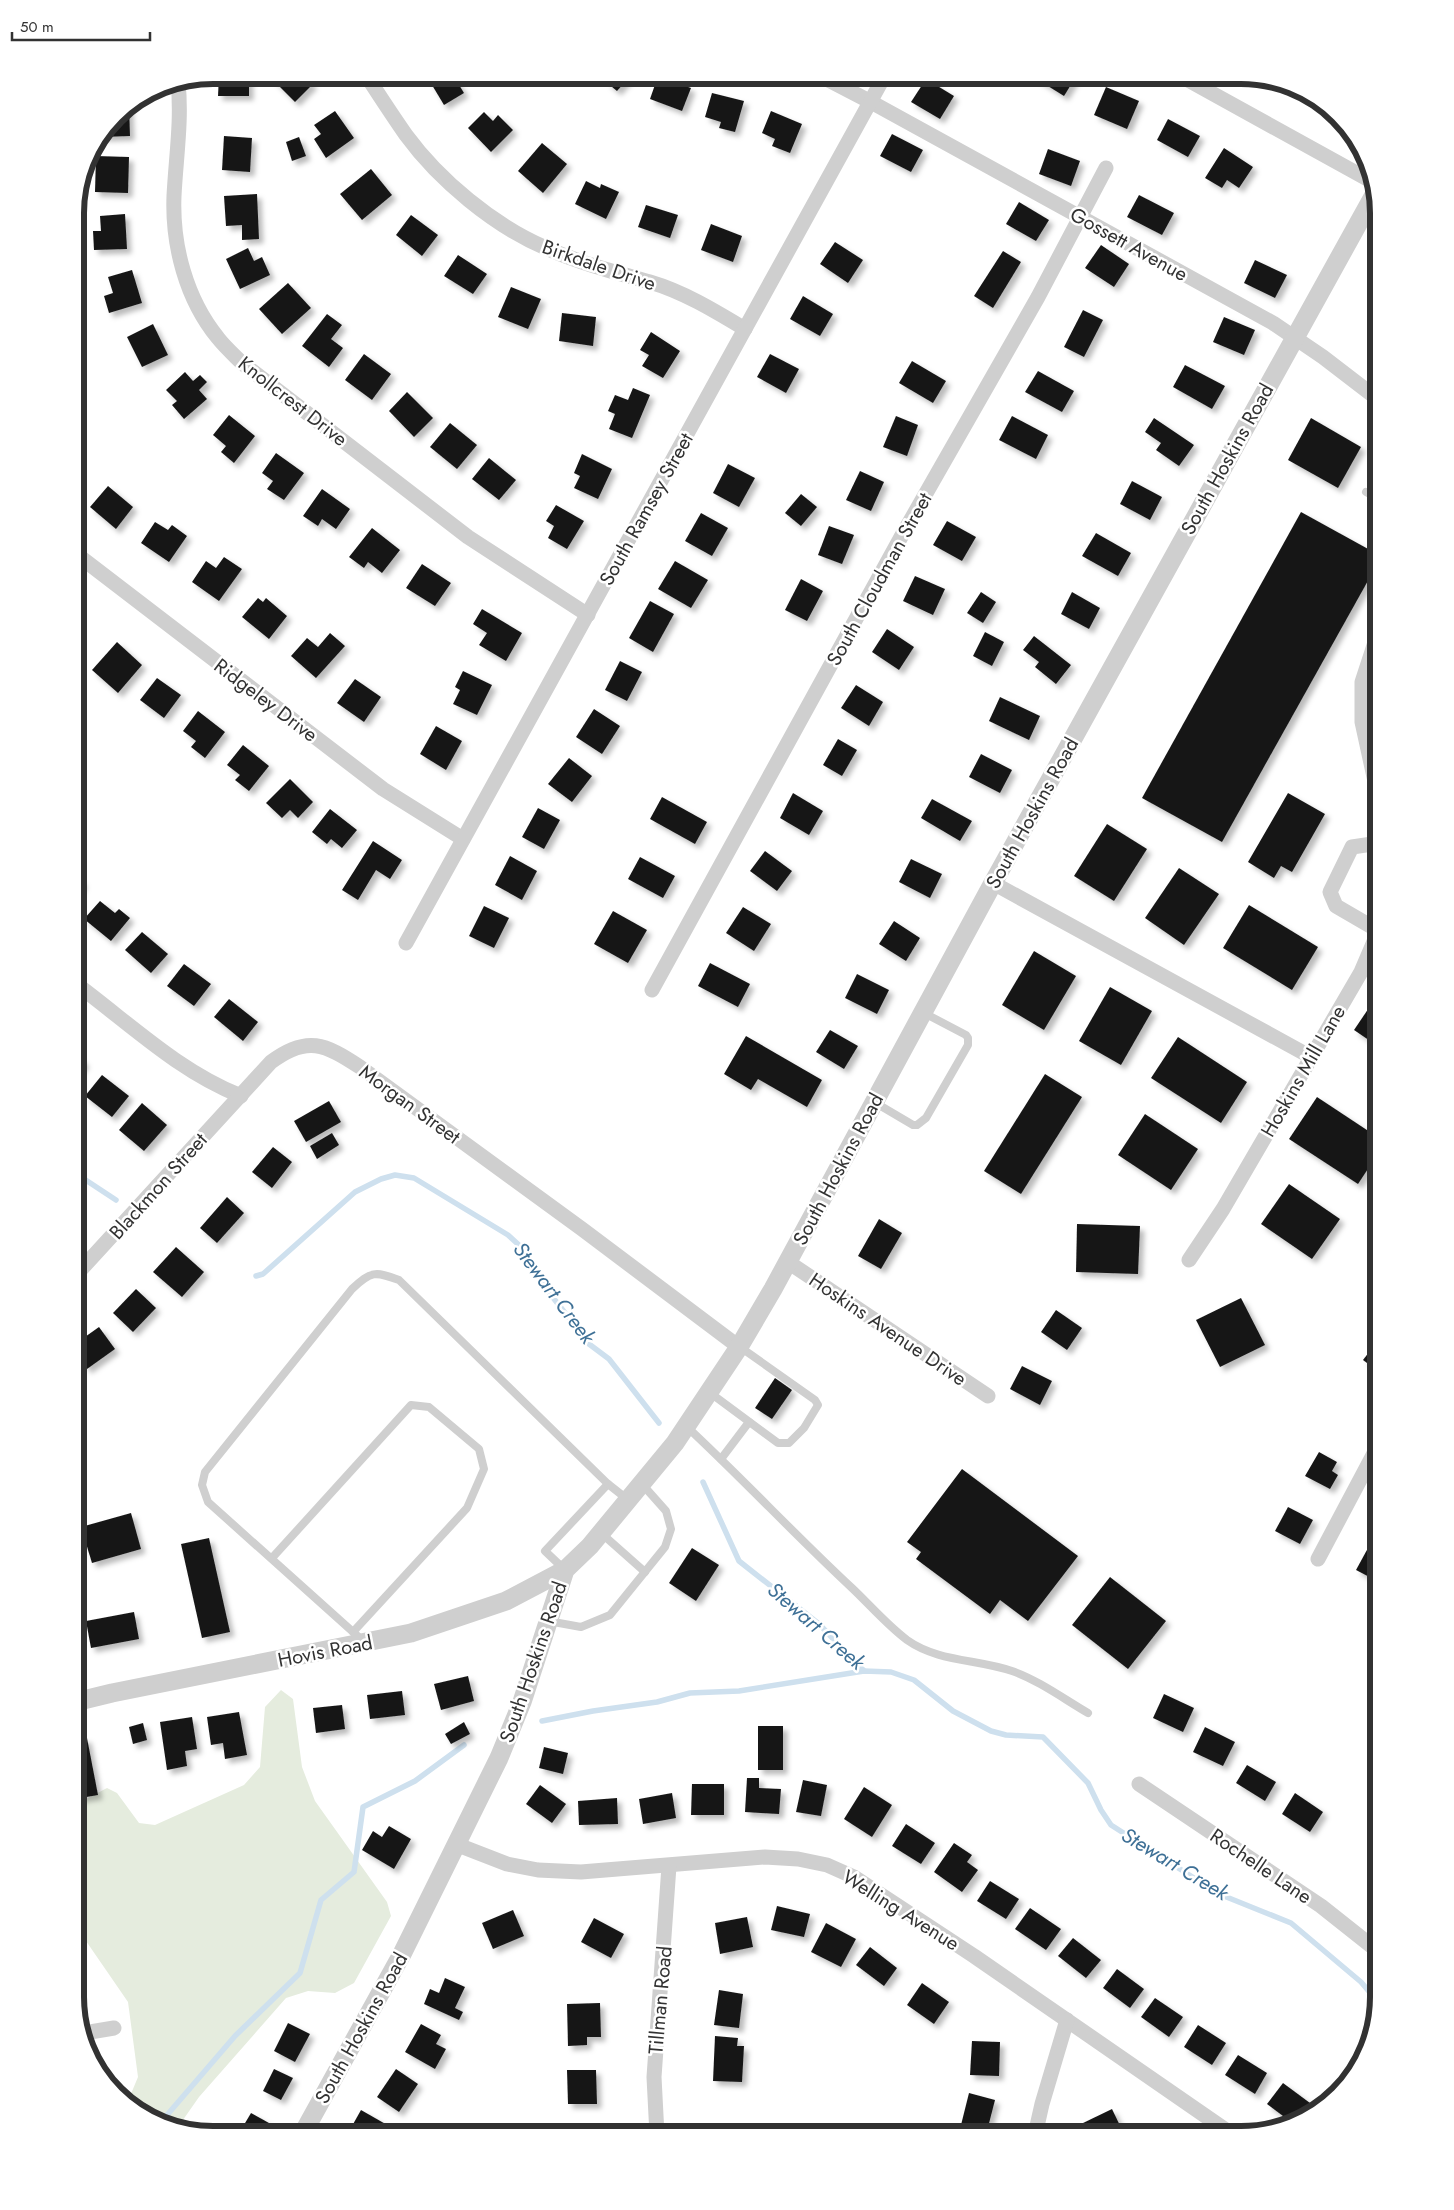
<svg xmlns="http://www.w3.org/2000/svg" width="1454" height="2210" font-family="Jost,sans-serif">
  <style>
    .green { fill: #e5ecde }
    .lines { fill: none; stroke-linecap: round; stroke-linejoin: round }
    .stream { stroke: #cee0ee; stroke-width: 5.5 }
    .building { fill: #191919; filter: url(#shadow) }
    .service { stroke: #cfcfcf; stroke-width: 8 }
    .minor { stroke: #cfcfcf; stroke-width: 15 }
    .tertiary { stroke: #cfcfcf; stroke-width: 19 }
    .labels { text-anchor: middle; stroke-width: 5; stroke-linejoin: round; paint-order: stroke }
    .street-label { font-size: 20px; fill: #323232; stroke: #fff }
    .water-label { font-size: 21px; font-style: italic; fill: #3e7096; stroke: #fff }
    .rim { fill: none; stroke: #323232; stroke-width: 6 }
  </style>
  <defs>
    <filter id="shadow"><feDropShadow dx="4.5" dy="4.5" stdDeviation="2.5" flood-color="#0004"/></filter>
  </defs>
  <rect width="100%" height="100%" fill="#fff"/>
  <polygon class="green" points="281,1690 293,1699 302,1767 315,1801 387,1902 391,1916 354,1983 335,1993 308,1991 286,1998 199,2097 178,2127 143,2116 128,2101 138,2077 128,2002 75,1925 75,1805 107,1788 117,1793 139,1823 155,1825 244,1785 260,1767 265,1707"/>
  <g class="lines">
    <g class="stream">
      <polyline points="75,1173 116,1200"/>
      <polyline points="256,1276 263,1274 355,1192 381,1179 395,1175 414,1178 508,1235 520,1246 548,1291 589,1344 609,1359 659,1423"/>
      <polyline points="703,1482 739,1561 819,1624 864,1671"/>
      <polyline points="542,1721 593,1711 657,1702 690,1693 739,1691 864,1671 891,1672 914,1680 953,1711 991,1731 1006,1735 1043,1737 1088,1783 1101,1810 1111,1825 1219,1894 1291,1923 1361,1982 1378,2002"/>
      <polyline points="161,2122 235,2036 300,1973 321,1900 354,1872 363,1807 415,1781 464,1745"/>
    </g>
  </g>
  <g class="building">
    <polygon points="219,75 249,75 249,96 218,96"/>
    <polygon points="274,75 303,75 313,84 295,102 271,78"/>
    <polygon points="426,75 453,75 464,93 444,105"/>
    <polygon points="606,75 631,75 617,91 606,82 609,78"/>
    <polygon points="1036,75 1077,75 1064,96 1035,78"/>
    <polygon points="658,76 691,88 682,111 650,99"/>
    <polygon points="926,79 954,96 940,119 911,102"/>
    <polygon points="1106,87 1139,101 1127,129 1094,115"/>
    <polygon points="712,93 744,101 735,132 719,128 721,122 705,117"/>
    <polygon points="129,106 130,136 101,137 115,115"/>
    <polygon points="335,111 354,138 326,158 314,139 321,134 314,125"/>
    <polygon points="771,111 802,124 790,153 772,146 775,139 762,133"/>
    <polygon points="484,112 493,121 498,115 513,130 491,152 468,128"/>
    <polygon points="1168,119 1200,136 1188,157 1157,140"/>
    <polygon points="892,134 923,150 911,172 880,156"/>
    <polygon points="224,136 252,138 250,172 222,170"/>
    <polygon points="299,137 306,156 292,161 286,142"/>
    <polygon points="542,143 567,164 543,193 518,171"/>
    <polygon points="1224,148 1253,167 1239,188 1227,180 1222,188 1205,178"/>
    <polygon points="1048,149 1080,161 1071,186 1039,174"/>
    <polygon points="96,156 129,157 128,193 95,192"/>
    <polygon points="371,169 392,195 362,220 340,194"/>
    <polygon points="586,181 600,188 601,184 619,192 606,219 575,204"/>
    <polygon points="257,194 259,239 242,240 242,225 226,226 224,196"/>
    <polygon points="1139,195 1174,213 1162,235 1127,217"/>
    <polygon points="1019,202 1049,220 1036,241 1006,224"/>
    <polygon points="646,205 678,215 670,238 638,227"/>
    <polygon points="125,214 127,249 94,250 93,231 101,231 100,216"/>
    <polygon points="411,215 438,235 422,256 396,235"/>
    <polygon points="711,224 742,236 733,262 701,250"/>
    <polygon points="835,242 863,260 848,283 820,264"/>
    <polygon points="1101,245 1129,264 1114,287 1085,268"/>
    <polygon points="248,248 254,261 262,257 270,275 240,289 226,259"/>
    <polygon points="1003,251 1021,262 993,308 974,296"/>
    <polygon points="458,255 487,274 473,294 444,276"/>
    <polygon points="1255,260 1287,275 1275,298 1244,283"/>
    <polygon points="132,270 142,303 109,313 104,296 113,293 108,277"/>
    <polygon points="288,283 311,308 282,334 259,309"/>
    <polygon points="511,287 541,299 528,329 498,317"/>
    <polygon points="803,296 833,314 820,336 790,319"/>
    <polygon points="1083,310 1103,320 1084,357 1064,347"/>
    <polygon points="562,313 596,317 593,346 559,341"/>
    <polygon points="327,314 342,325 331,339 343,348 329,367 302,346"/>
    <polygon points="1224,317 1255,330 1244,355 1213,342"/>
    <polygon points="153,324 168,355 142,367 127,337"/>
    <polygon points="651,332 680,351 663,378 642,366 649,355 640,350"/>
    <polygon points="364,354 391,374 372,400 345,380"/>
    <polygon points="770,354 799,369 786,393 757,377"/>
    <polygon points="912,361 946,381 933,403 899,383"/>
    <polygon points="1185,365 1225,386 1212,409 1173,387"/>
    <polygon points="1038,371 1074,391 1062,412 1025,392"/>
    <polygon points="185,372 193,381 200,375 207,382 199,390 207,399 184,419 172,405 177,401 166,390"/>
    <polygon points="633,388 650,395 632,438 609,429 615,414 608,411 615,395 628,400"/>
    <polygon points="407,392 433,418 414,437 389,411"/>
    <polygon points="229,415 255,436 234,463 221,452 226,446 213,435"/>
    <polygon points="896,416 918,425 907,456 883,447"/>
    <polygon points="1012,416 1048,435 1036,459 999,440"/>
    <polygon points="1154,418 1194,445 1179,466 1156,450 1161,443 1145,432"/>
    <polygon points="1311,418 1361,447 1338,488 1288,460"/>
    <polygon points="450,423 477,445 457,469 430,447"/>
    <polygon points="276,453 304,473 284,500 267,489 273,481 262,473"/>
    <polygon points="582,454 612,469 598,499 574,488 580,476 574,473"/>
    <polygon points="489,458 516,480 499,500 472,479"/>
    <polygon points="728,464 755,478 739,507 713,493"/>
    <polygon points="860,471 884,482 871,511 846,500"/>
    <polygon points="1132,481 1162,497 1150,520 1120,504"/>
    <polygon points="108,486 133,507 116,529 90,507"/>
    <polygon points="322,489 350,509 336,529 322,519 318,526 303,516"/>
    <polygon points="801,494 817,507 801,526 785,513"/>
    <polygon points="556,505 584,521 567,549 548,538 554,526 546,521"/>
    <polygon points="1301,512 1379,555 1379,561 1222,842 1142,798"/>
    <polygon points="701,513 728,528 712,556 685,541"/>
    <polygon points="947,521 976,537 962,561 933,545"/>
    <polygon points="155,522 168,530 172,525 187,536 169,562 141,543"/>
    <polygon points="829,526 854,535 842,564 818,555"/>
    <polygon points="372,528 400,550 382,573 368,562 364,568 349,557"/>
    <polygon points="1096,533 1131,553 1118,576 1082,556"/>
    <polygon points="224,557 242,569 219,601 192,582 206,561 216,568"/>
    <polygon points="675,561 708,580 691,608 658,589"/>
    <polygon points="422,564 451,583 435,606 406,588"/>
    <polygon points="915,576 945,589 933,615 903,601"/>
    <polygon points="801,579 823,591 807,621 785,610"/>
    <polygon points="981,592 996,602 983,623 967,613"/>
    <polygon points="1072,592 1100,608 1089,629 1061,614"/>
    <polygon points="258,598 263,602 266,598 287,616 269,639 242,617"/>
    <polygon points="650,601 674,614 653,652 629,638"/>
    <polygon points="482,609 522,633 506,661 479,645 487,633 473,624"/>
    <polygon points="887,629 914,647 899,670 872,652"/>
    <polygon points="985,632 1004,642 992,666 973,656"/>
    <polygon points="330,633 345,646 316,678 291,656 307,638 318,647"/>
    <polygon points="1034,636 1071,665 1056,684 1035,667 1039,662 1023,650"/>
    <polygon points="117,642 142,665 118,693 92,670"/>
    <polygon points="620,661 642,672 627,701 605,690"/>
    <polygon points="463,671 492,685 477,715 453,704 460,690 455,687"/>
    <polygon points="157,678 181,695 164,718 140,700"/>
    <polygon points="355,679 381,697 364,722 337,703"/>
    <polygon points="856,685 883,702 869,726 841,708"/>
    <polygon points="1000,697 1040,716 1029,740 989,721"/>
    <polygon points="594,709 620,726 602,754 576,737"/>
    <polygon points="198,711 225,732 205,758 191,747 196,741 183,731"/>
    <polygon points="436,726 462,741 446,770 420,754"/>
    <polygon points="838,739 857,750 842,776 823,765"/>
    <polygon points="243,745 269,766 249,791 235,780 240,775 227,765"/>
    <polygon points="981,754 1012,770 1000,793 969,777"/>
    <polygon points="569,758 592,776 572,802 548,784"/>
    <polygon points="290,779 313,802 298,818 290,810 282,818 266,803"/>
    <polygon points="793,793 823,811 809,835 780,818"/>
    <polygon points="1288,793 1325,814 1292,872 1281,866 1274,878 1248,862"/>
    <polygon points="662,797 707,822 695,844 650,819"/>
    <polygon points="932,799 972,821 960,841 921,818"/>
    <polygon points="538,808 560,820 544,849 522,837"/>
    <polygon points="330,809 357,830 342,848 331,839 327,844 312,832"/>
    <polygon points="1107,824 1147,849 1114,901 1074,876"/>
    <polygon points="373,841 402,860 390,879 376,870 358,900 342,890"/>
    <polygon points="765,851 792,871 777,891 750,871"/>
    <polygon points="510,856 537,871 522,900 495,885"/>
    <polygon points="640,857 675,876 663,898 628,879"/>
    <polygon points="911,859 942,874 930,898 899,882"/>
    <polygon points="1179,868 1219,894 1184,945 1145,918"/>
    <polygon points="75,877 83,883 75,894"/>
    <polygon points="100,901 115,913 119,909 130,918 111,941 84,919"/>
    <polygon points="1249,905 1318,947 1292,990 1223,948"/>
    <polygon points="484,906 509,918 494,948 469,936"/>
    <polygon points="743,907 771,924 754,951 726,933"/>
    <polygon points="613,911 647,930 628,963 594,944"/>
    <polygon points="894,921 920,938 906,961 879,944"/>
    <polygon points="142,932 168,954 151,973 125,950"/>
    <polygon points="1034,951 1076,976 1044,1030 1002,1005"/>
    <polygon points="710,963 750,984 738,1007 698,986"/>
    <polygon points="184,964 211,984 194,1006 167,986"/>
    <polygon points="857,974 889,990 877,1014 845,998"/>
    <polygon points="1110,987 1152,1011 1121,1065 1079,1041"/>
    <polygon points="1379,993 1379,1047 1354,1030"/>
    <polygon points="229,999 258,1022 243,1041 214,1017"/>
    <polygon points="830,1030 858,1046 844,1069 816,1052"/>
    <polygon points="746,1036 822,1080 807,1107 758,1079 751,1090 724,1074"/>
    <polygon points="1178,1037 1247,1082 1221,1123 1151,1078"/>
    <polygon points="75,1054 85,1063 75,1074"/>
    <polygon points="1045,1074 1082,1097 1021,1194 984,1171"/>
    <polygon points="102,1075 129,1096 112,1117 85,1096"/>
    <polygon points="1317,1097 1379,1138 1379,1152 1358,1184 1289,1139"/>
    <polygon points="329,1101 341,1122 306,1142 294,1121"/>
    <polygon points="142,1103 167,1125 144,1151 119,1130"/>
    <polygon points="1145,1114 1198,1149 1171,1190 1118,1155"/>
    <polygon points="332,1133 339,1145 317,1159 310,1146"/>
    <polygon points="273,1147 292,1162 272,1188 252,1172"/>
    <polygon points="1289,1184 1340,1219 1312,1259 1261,1224"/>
    <polygon points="227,1197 244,1213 217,1243 200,1228"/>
    <polygon points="879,1219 902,1233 881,1269 858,1256"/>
    <polygon points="1077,1224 1140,1226 1138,1274 1076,1272"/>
    <polygon points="176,1247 204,1272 182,1297 153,1272"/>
    <polygon points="136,1289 156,1308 133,1332 113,1313"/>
    <polygon points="1241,1298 1265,1345 1220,1367 1196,1320"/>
    <polygon points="1056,1310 1082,1328 1067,1350 1041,1332"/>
    <polygon points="99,1327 115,1349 87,1369 75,1352 75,1344"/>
    <polygon points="1379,1339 1379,1372 1363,1360"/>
    <polygon points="1022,1366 1052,1381 1040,1405 1010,1389"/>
    <polygon points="775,1378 792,1390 772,1419 755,1408"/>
    <polygon points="1319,1452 1337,1462 1332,1471 1338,1475 1330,1489 1305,1476"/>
    <polygon points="962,1469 1078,1556 1028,1621 1000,1600 990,1614 916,1559 921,1552 907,1542"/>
    <polygon points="1288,1507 1313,1520 1300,1544 1275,1531"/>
    <polygon points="131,1513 141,1549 92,1563 81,1527"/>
    <polygon points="209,1538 230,1632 202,1638 181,1544"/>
    <polygon points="692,1548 719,1565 696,1601 669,1583"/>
    <polygon points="1368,1548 1379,1553 1379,1582 1356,1570"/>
    <polygon points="1110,1577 1166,1621 1128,1669 1072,1625"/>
    <polygon points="134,1612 139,1639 91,1648 86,1621"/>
    <polygon points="468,1676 474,1701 441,1710 434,1684"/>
    <polygon points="402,1691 405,1715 370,1719 367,1695"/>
    <polygon points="1164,1694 1194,1708 1183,1732 1153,1718"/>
    <polygon points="342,1705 345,1729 316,1733 313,1708"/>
    <polygon points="239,1712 247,1755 225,1759 223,1743 211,1745 207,1717"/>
    <polygon points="192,1717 197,1749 185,1751 187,1766 167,1770 160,1722"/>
    <polygon points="464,1722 470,1734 451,1744 445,1734"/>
    <polygon points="143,1723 147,1740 133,1744 129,1727"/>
    <rect x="758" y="1726" width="25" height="44"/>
    <polygon points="1205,1727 1235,1742 1223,1766 1193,1752"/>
    <polygon points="87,1738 98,1795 75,1799 75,1740"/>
    <polygon points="544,1747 568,1753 563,1774 539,1768"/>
    <polygon points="1247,1765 1276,1782 1265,1801 1236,1783"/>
    <polygon points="747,1778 759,1778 759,1788 781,1789 779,1814 745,1812"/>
    <polygon points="803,1780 827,1785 821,1816 796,1812"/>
    <polygon points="692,1784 724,1784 724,1815 691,1815"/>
    <polygon points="540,1785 566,1804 552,1823 526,1804"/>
    <polygon points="864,1787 892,1805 872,1837 844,1819"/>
    <polygon points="672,1793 676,1818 643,1824 639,1799"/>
    <polygon points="1295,1793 1323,1812 1310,1832 1282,1814"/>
    <polygon points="617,1798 618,1824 579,1825 578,1801"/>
    <polygon points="906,1824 935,1843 921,1864 892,1846"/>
    <polygon points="389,1826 411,1839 394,1869 362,1850 373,1831 382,1837"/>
    <polygon points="954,1843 972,1855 967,1862 978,1870 962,1892 934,1872"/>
    <polygon points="990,1881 1019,1899 1006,1919 977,1901"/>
    <polygon points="777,1906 810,1914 804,1937 771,1930"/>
    <polygon points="1030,1908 1061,1929 1046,1950 1015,1929"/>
    <polygon points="513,1910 524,1936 493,1949 482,1923"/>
    <polygon points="747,1917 753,1947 720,1954 715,1923"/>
    <polygon points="594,1918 624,1934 611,1958 581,1942"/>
    <polygon points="826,1923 856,1939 841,1967 811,1952"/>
    <polygon points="1073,1938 1101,1960 1086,1978 1058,1956"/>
    <polygon points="870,1947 897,1968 884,1986 856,1965"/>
    <polygon points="1117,1969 1144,1989 1130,2008 1103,1988"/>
    <polygon points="445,1978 465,1987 455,2008 463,2012 459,2020 424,2004 430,1989 439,1993"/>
    <polygon points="922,1983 949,2002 934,2024 907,2005"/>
    <polygon points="719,1990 743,1994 739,2028 714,2025"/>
    <polygon points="1155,1998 1183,2017 1169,2037 1141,2017"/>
    <polygon points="600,2003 601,2037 587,2037 587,2045 568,2046 567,2004"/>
    <polygon points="288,2023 310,2034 295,2062 274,2051"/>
    <polygon points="421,2024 441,2035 436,2044 446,2049 435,2069 405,2052"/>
    <polygon points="1198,2025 1226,2043 1212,2065 1184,2047"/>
    <polygon points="715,2036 738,2038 737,2046 744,2046 742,2082 713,2081"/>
    <polygon points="972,2041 1000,2042 999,2076 970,2075"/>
    <polygon points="1238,2055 1267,2073 1255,2094 1225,2075"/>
    <polygon points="274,2069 293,2078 281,2100 263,2091"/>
    <polygon points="396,2069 418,2084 399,2112 377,2097"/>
    <polygon points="567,2070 596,2070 597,2104 568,2104"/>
    <polygon points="1283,2083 1310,2103 1297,2120 1291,2122 1267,2104"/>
    <polygon points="969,2093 995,2100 986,2135 960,2129"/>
    <polygon points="1112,2109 1124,2134 1086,2135 1081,2124"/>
    <polygon points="361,2110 389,2126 384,2135 347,2135"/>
    <polygon points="251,2113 269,2123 263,2135 238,2135"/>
    <polygon points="601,2125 601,2135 573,2135 573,2126"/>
  </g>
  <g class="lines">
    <g class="service">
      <polyline points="1366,492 1379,499"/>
      <polyline points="1370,756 1379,741"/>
      <polyline points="874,1102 913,1125 917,1125 926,1118 968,1045 968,1038 966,1035 924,1013"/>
      <polyline points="709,1392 778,1443 789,1443 804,1428 818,1405 815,1400 740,1347"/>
      <path d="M686,1426C743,1479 795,1535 852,1588C870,1605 887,1625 907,1640C938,1662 977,1659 1012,1671C1038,1680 1064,1699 1088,1713"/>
      <polyline points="721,1459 749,1422"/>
      <polyline points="601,1533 645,1572"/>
      <polyline points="272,1558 411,1405 429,1407 479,1449 484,1469 467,1508 353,1632"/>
      <polyline points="565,1570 545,1551 608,1484"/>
      <polyline points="548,1621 581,1627 610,1615 665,1547 671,1529 666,1511 642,1484"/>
      <path d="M362,1640L208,1502L202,1485L205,1472L352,1289C371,1271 375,1271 399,1280L608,1484L627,1499"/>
    </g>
    <g class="minor">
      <path d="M366,75C379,95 392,115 406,135C439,180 494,226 546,248C580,263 614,272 650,282C684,292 715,311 745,329"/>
      <polyline points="819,75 871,102 1273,323 1323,357 1379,400"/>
      <polyline points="1179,75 1371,181"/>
      <path d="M178,82C182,120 176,157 174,196C172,245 186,299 218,338C225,347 234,355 242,363L468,537L588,615"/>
      <polyline points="75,553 383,789 463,839"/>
      <polyline points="1379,800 1362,722 1362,682 1379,630"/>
      <polyline points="993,883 1311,1057"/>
      <polyline points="1379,931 1336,906 1330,892 1352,847 1379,843"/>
      <polyline points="406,943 885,75"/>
      <path d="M75,983C129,1023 178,1071 241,1096"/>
      <polyline points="652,990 901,537 1038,297 1106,168"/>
      <polyline points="1189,1260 1223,1209 1361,972 1379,930"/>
      <polyline points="788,1262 988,1396"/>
      <path d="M75,1276L271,1062C307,1035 325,1044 360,1067L582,1229L739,1347"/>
      <polyline points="1318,1559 1379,1444"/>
      <polyline points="1139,1784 1321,1906 1379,1952"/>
      <polyline points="458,1845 507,1864 538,1870 581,1872 765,1857 798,1859 827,1865 854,1877 974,1956 1233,2135"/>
      <polyline points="84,2033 114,2028"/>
      <polyline points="657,2135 654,2077 669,1866"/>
      <polyline points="1035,2135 1042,2104 1067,2020"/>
    </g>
    <g class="tertiary">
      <polyline points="75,1702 112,1693 411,1633 506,1601 565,1570"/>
      <polyline points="302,2135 402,1954 499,1758 522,1702 565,1570 590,1546 675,1443 739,1347 773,1289 993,883 1374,195"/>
    </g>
  </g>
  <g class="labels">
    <g class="street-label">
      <text transform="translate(1129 244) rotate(29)" y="7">Gossett Avenue</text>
      <text transform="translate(599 265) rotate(19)" y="7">Birkdale Drive</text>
      <text transform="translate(293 401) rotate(38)" y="7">Knollcrest Drive</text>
      <text transform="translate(1227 459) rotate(-61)" y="7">South Hoskins Road</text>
      <text transform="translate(646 509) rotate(-61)" y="7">South Ramsey Street</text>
      <text transform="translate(879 579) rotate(-61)" y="7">South Cloudman Street</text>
      <text transform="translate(266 700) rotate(37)" y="7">Ridgeley Drive</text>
      <text transform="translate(1032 813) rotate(-61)" y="7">South Hoskins Road</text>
      <text transform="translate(1303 1071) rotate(-60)" y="7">Hoskins Mill Lane</text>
      <text transform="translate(410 1104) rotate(36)" y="7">Morgan Street</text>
      <text transform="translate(838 1169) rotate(-62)" y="7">South Hoskins Road</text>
      <text transform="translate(158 1186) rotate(-48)" y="7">Blackmon Street</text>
      <text transform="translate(888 1329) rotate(34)" y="7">Hoskins Avenue Drive</text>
      <text transform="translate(325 1651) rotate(-11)" y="7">Hovis Road</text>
      <text transform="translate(533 1662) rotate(-71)" y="7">South Hoskins Road</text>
      <text transform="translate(1261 1866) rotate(34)" y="7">Rochelle Lane</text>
      <text transform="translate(901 1910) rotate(32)" y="7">Welling Avenue</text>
      <text transform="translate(660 2000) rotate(-85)" y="7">Tillman Road</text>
      <text transform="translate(361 2028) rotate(-61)" y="7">South Hoskins Road</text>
    </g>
    <g class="water-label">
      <text transform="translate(554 1293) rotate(53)" y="7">Stewart Creek</text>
      <text transform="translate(816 1626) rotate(41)" y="7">Stewart Creek</text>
      <text transform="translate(1175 1864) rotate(31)" y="7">Stewart Creek</text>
    </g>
  </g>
  <path d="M0 0H1454V2210H0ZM213 84H1241A129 129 0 0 1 1370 213V1997A129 129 0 0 1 1241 2126H213A129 129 0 0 1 84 1997V213A129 129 0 0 1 213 84Z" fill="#fff" fill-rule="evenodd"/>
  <path class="rim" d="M213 84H1241A129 129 0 0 1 1370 213V1997A129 129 0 0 1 1241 2126H213A129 129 0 0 1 84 1997V213A129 129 0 0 1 213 84Z"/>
  <path d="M12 32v8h138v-8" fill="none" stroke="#323232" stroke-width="2.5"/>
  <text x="20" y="32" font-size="15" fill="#323232" stroke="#ffffff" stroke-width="4" paint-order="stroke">50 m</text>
</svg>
